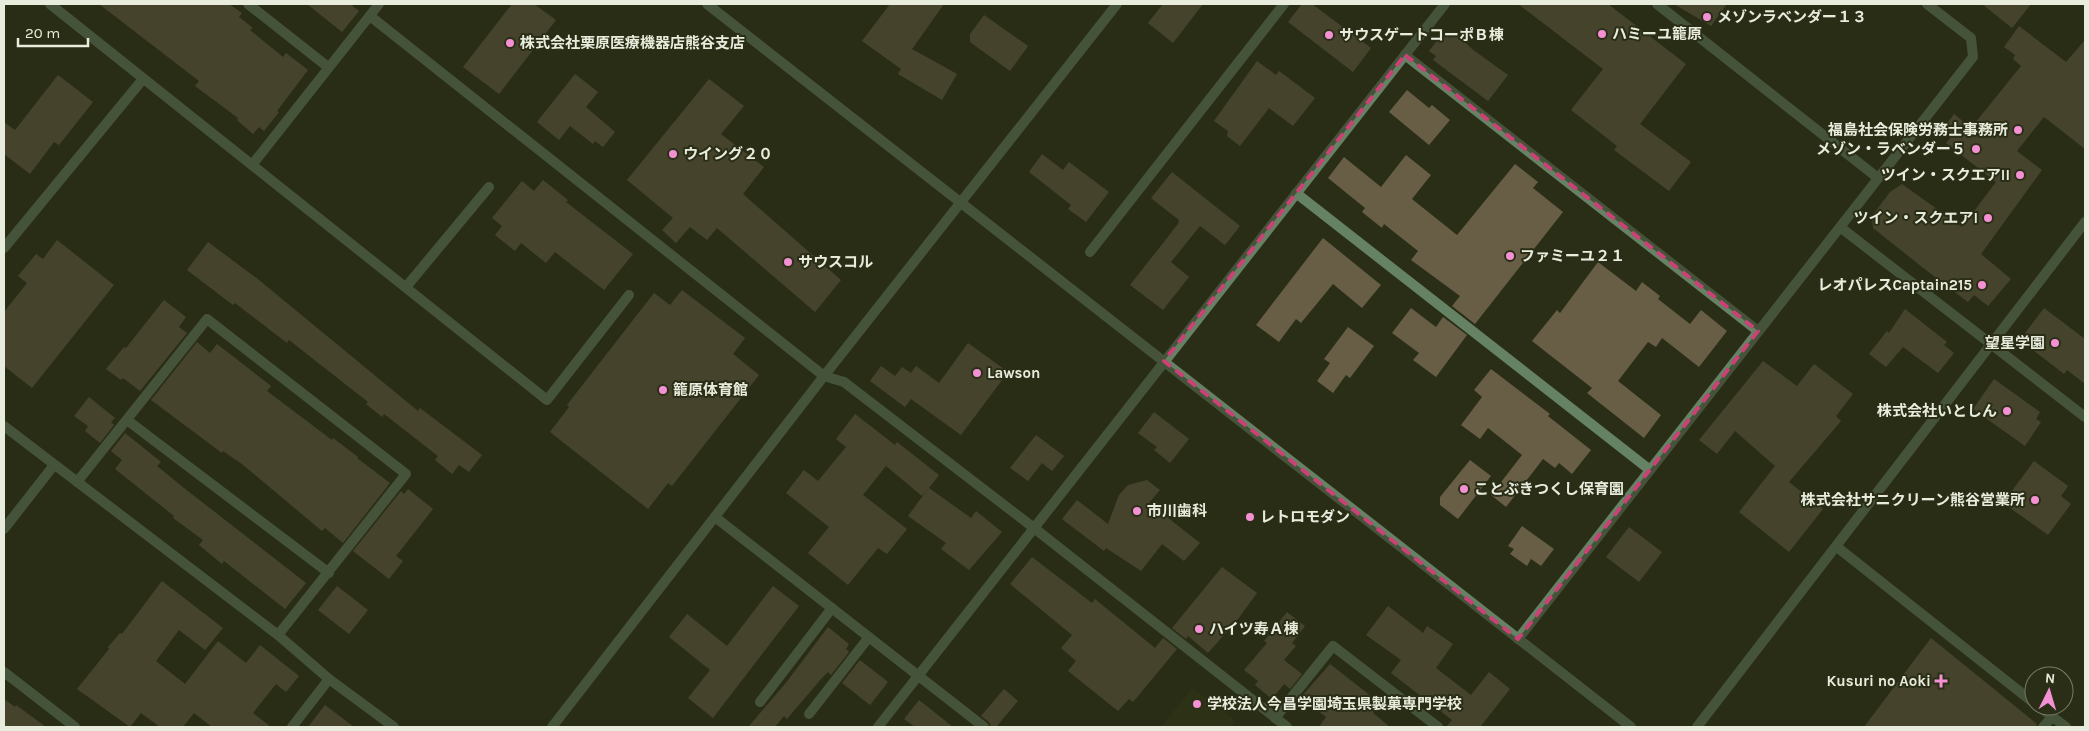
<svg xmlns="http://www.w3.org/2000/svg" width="2089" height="731" font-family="Karla,'Noto Sans JP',sans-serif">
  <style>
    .built { fill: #313718 }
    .building { fill: #675e45 }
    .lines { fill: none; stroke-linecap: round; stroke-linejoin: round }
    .service { stroke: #658265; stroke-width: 10 }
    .pedestrian { stroke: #658265; stroke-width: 10 }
    .minor { stroke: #658265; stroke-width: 10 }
    .tertiary { stroke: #658265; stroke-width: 10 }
    .marked { fill: none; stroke: #ca4275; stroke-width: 4; stroke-dasharray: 10 6; stroke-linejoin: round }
    .poi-dot { fill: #f491d4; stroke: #2a2e16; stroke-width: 2 }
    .labels { text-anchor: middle; stroke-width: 4; stroke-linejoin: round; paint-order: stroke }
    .poi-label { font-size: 15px; font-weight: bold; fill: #e8ecdd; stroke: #2a2e16; text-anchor: start }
  </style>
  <rect width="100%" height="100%" fill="#2a2e16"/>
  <polygon class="built" points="1192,688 1235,720 1230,727 1161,727"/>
  <g class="building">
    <polygon points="99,4 229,4 242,13 239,17 253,28 250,30 283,57 286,53 308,70 277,111 279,112 264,131 259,127 253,134 237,120 238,118 195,86 199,81"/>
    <polygon points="307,4 350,4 359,11 342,32"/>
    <polygon points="512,4 534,4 556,20 499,94 463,67"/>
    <polygon points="890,4 944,4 912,49 957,74 942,100 898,74 901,69 862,41"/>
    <polygon points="1163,4 1203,4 1173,43 1148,23"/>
    <polygon points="1302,4 1312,4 1371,48 1353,72 1288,22"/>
    <polygon points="1518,4 1608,4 1686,64 1640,124 1691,162 1669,191 1614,150 1617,146 1571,110 1603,69"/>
    <polygon points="1674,4 1727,4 1711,26"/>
    <polygon points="1982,4 2031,4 2012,28"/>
    <polygon points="984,15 1028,46 1010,71 970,42 970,34"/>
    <polygon points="2019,26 2066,62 2085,40 2085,149 2044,117 2017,151 2042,170 1981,254 2011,279 1988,306 1974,295 1968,302 1922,267 1873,228 1872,216 1890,192 1902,184 1962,227 1996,182 1946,143 1952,136 1943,129 1954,114 1971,128 2021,66 2013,59 2015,55 2004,47"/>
    <polygon points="1454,32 1472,49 1508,75 1488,101 1433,60 1436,56 1429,51 1443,33 1450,38"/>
    <polygon points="1257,61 1276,75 1279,71 1315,98 1293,126 1269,108 1240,146 1227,136 1228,131 1214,121"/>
    <polygon points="575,74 598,92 586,107 615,132 603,147 595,141 593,144 570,126 559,140 537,122"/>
    <polygon points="58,75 93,102 59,145 54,142 30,174 4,154 4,122 15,130"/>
    <polygon points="709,79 744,106 721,134 764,167 743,194 841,280 815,312 717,228 707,240 690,227 676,243 662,230 673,218 627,180"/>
    <polygon points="1407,90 1429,108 1432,105 1450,120 1429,145 1389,112"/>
    <polygon points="1042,154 1063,170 1069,162 1109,192 1086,222 1068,209 1071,205 1029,172"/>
    <polygon points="1406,155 1431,175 1412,199 1457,235 1515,164 1538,182 1533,188 1563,212 1475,324 1452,306 1460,296 1411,260 1418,251 1384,224 1382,228 1362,212 1365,208 1328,178 1344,157 1381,187"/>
    <polygon points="1172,172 1240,226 1225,245 1200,226 1171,262 1189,277 1163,310 1130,285 1178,224 1179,220 1151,198"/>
    <polygon points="543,180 568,200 566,202 633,254 604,290 555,252 546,263 521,243 515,251 495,235 502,226 492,218 522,181 534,191"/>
    <polygon points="1323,238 1381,285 1362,308 1333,284 1301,323 1296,319 1279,342 1256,325"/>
    <polygon points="57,240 114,285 32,388 4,366 4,312 27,283 18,276 36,254 43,259"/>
    <polygon points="208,242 259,280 418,411 420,408 482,455 469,472 459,465 452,474 435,460 438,456 384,414 382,417 366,404 368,402 289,340 287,343 235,303 233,305 187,270"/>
    <polygon points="1598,262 1636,291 1642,282 1660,296 1658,299 1690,324 1701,310 1727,331 1699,367 1662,338 1656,347 1648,342 1618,381 1661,415 1644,438 1587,393 1592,388 1532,341 1557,310 1560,313"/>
    <polygon points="682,290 745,338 733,354 759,375 672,486 668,483 648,509 550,432 569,407 567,405 654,293 670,305"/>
    <polygon points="164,300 186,317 179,327 187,333 140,391 123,378 121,380 106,369 124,347 126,348"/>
    <polygon points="1411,308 1436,327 1443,317 1467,335 1436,377 1413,360 1419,353 1392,333"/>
    <polygon points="2044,308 2085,339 2085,384 2067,370 2064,374 2020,340"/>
    <polygon points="1905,309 1947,342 1944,345 1954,353 1938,373 1903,347 1886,367 1869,354 1887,331 1889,333"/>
    <polygon points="1348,327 1374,346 1350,378 1346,375 1333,393 1317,381 1330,363 1324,359"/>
    <polygon points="197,342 210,353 217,344 271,386 267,391 332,440 333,438 358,457 357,458 390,483 343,543 325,528 322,531 242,464 223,451 222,453 151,400"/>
    <polygon points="968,343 1008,372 961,435 911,399 905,407 870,381 881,366 895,376 902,367 911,373 916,366 939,383"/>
    <polygon points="1763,361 1797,386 1814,364 1853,394 1836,416 1841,421 1789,482 1823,509 1789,552 1739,512 1775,466 1735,431 1717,454 1699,440"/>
    <polygon points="1491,369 1550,414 1548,416 1591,450 1572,474 1559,463 1555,468 1543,459 1506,507 1491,495 1522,455 1488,428 1480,439 1461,425 1482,397 1474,390"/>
    <polygon points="1994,379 2040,412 2036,419 2041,422 2025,446 1973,409"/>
    <polygon points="89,397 115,418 111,422 114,425 100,443 85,431 88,426 74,416"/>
    <polygon points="1154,412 1189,439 1170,463 1154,450 1157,447 1138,433"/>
    <polygon points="855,414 895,445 897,442 939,475 929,488 971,518 976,511 1002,532 969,570 941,549 946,543 908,516 927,490 922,496 886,466 863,495 907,529 887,554 878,548 848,585 808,553 829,527 786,493 804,470 818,481 846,447 836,439"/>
    <polygon points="125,433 161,462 157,466 184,488 306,583 285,609 224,561 222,564 199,545 203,540 173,518 174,516 115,469 122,460 111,451"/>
    <polygon points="1036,435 1064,456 1052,471 1042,463 1028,481 1010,468"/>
    <polygon points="1470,460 1491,476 1458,519 1440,505 1440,497"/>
    <polygon points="2034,461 2068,486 2061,496 2071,504 2048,535 2003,503"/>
    <polygon points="1147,480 1160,490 1149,503 1200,543 1184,561 1162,544 1141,571 1106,548 1104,551 1062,519 1077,500 1108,524 1119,495 1128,485"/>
    <polygon points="408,489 433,509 396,556 403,561 389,579 353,551 401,491 404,494"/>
    <polygon points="1522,526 1554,549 1541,566 1531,559 1527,566 1510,554 1514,549 1508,546"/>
    <polygon points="1629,527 1662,552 1639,582 1606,557"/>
    <polygon points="1032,557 1092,603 1095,599 1155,648 1163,638 1177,649 1133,702 1129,699 1118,711 1068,671 1076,661 1061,648 1072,635 1010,584"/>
    <polygon points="1222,567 1257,593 1238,619 1208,653 1188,636 1186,639 1172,628"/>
    <polygon points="162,581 223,628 205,650 179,630 156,661 185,684 218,641 246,663 260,645 299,676 286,692 276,684 253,713 271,727 212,727 194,713 183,727 160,727 141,713 130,727 77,689 109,649 108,647 120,633 122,634"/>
    <polygon points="337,586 368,610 349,634 318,610"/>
    <polygon points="773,586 799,606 713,718 688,698 710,670 669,637 687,614 727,646"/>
    <polygon points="1388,606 1423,633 1427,626 1453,644 1436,668 1471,695 1489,672 1510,689 1480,727 1446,727 1452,720 1391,673 1401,660 1366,635"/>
    <polygon points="1287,612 1305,626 1292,643 1296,646 1284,660 1302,674 1290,689 1284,684 1272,699 1255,685 1258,681 1244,670 1267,643 1264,641"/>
    <polygon points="828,627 849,644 846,649 849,652 831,675 828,672 821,679 787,719 784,716 775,727 748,727 785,684"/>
    <polygon points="1931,638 2037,724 2036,727 1864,727"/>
    <polygon points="860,660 888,682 870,705 842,683"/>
    <polygon points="1330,664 1381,704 1373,713 1390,727 1319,727 1326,717 1301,697"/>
    <polygon points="1004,689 1018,701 996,727 991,727 989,722 981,716"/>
    <polygon points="4,699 15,707 16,705 46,727 4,727"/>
    <polygon points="919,700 953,727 915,727 904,719"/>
    <polygon points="325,705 354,727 308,727"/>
  </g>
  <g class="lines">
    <g class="service">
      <polyline points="824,376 844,382 1034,528"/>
      <polyline points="760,702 832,608"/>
      <polyline points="809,714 869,637"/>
    </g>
    <polyline class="pedestrian" points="1090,252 1284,4"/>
    <g class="minor">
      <polyline points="50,4 252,165 379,4"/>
      <polyline points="248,4 328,67"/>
      <polyline points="1657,4 1878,178"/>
      <polyline points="370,16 824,376"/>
      <polyline points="1405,55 1758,331"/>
      <polyline points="252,165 547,400 629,295"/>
      <polyline points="1296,193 1650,470"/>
      <polyline points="1840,227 2085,417"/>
      <polyline points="4,248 143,79"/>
      <polyline points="406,287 489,187"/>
      <polyline points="127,420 329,573"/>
      <polyline points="4,426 278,635 329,679 394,727"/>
      <polyline points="77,482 207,319 406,474 278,635"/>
      <polyline points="715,517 984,727"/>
      <polyline points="1034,528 1287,727"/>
      <polyline points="4,529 54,465"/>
      <polyline points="1837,547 2034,703"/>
      <polyline points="1518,639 1973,57 1971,38 1927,4"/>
      <polyline points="4,672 75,727"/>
      <polyline points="2038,706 2066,727"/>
      <polyline points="1275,718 1333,646 1438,727"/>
      <polyline points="292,727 329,679"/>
      <polyline points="878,727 1445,4"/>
      <polyline points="2043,727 2052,717"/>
    </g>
    <g class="tertiary">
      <polyline points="707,4 1631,727"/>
      <polyline points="552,727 824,376 1117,4"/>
      <polyline points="1697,727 2085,222"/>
    </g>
  </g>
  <path d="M0 0H2089V731H0ZM1405,55L1758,331L1518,639L1164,361Z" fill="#2a2e16" fill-opacity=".55" fill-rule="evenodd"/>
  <path class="marked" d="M1405,55L1758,331L1518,639L1164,361Z"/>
  <g class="poi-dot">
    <circle cx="1707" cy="17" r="5"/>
    <circle cx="1602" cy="34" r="5"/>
    <circle cx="1329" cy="35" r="5"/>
    <circle cx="510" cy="43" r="5"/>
    <circle cx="2018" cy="130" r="5"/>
    <circle cx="1976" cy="149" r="5"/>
    <circle cx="673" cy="154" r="5"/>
    <circle cx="2020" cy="175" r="5"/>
    <circle cx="1988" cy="218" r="5"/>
    <circle cx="1510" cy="256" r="5"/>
    <circle cx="788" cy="262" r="5"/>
    <circle cx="1982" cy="285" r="5"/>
    <circle cx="2055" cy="343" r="5"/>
    <circle cx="977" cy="373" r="5"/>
    <circle cx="663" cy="390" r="5"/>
    <circle cx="2007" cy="411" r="5"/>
    <circle cx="1464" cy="489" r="5"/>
    <circle cx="2035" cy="500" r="5"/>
    <circle cx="1137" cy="511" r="5"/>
    <circle cx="1250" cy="517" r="5"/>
    <circle cx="1199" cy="629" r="5"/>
    <path d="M1938.5 673.5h5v5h5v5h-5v5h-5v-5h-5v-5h5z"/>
    <circle cx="1197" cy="704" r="5"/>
  </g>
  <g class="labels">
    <g class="poi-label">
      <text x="1717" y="22">メゾンラベンダー１３</text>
      <text x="1612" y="39">ハミーユ籠原</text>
      <text x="1339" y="40">サウスゲートコーポＢ棟</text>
      <text x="520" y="48">株式会社栗原医療機器店熊谷支店</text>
      <text x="2008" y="135" text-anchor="end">福島社会保険労務士事務所</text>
      <text x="1966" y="154" text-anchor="end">メゾン・ラベンダー５</text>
      <text x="683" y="159">ウイング２０</text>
      <text x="2010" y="180" text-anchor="end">ツイン・スクエアII</text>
      <text x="1978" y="223" text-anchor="end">ツイン・スクエアI</text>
      <text x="1520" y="261">ファミーユ２１</text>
      <text x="798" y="267">サウスコル</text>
      <text x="1972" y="290" text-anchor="end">レオパレスCaptain215</text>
      <text x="2045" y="348" text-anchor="end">望星学園</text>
      <text x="987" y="378">Lawson</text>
      <text x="673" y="395">籠原体育館</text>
      <text x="1997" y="416" text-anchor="end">株式会社いとしん</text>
      <text x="1474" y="494">ことぶきつくし保育園</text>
      <text x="2025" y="505" text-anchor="end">株式会社サニクリーン熊谷営業所</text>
      <text x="1147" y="516">市川歯科</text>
      <text x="1260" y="522">レトロモダン</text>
      <text x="1209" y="634">ハイツ寿Ａ棟</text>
      <text x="1931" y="686" text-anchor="end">Kusuri no Aoki</text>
      <text x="1207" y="709">学校法人今昌学園埼玉県製菓専門学校</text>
    </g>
  </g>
  <rect width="2089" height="731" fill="none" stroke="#e8ecdd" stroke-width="10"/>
  <g transform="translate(2049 691) rotate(5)"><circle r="24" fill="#2a2e16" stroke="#767a66"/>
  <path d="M0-4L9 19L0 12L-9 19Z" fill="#f491d4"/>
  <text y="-8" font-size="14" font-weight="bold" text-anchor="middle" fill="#e8ecdd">N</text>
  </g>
  <path d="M18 38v8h70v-8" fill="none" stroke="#e8ecdd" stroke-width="2.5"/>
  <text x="25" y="38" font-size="15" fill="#e8ecdd" stroke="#2a2e16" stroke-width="4" paint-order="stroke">20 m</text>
</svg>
